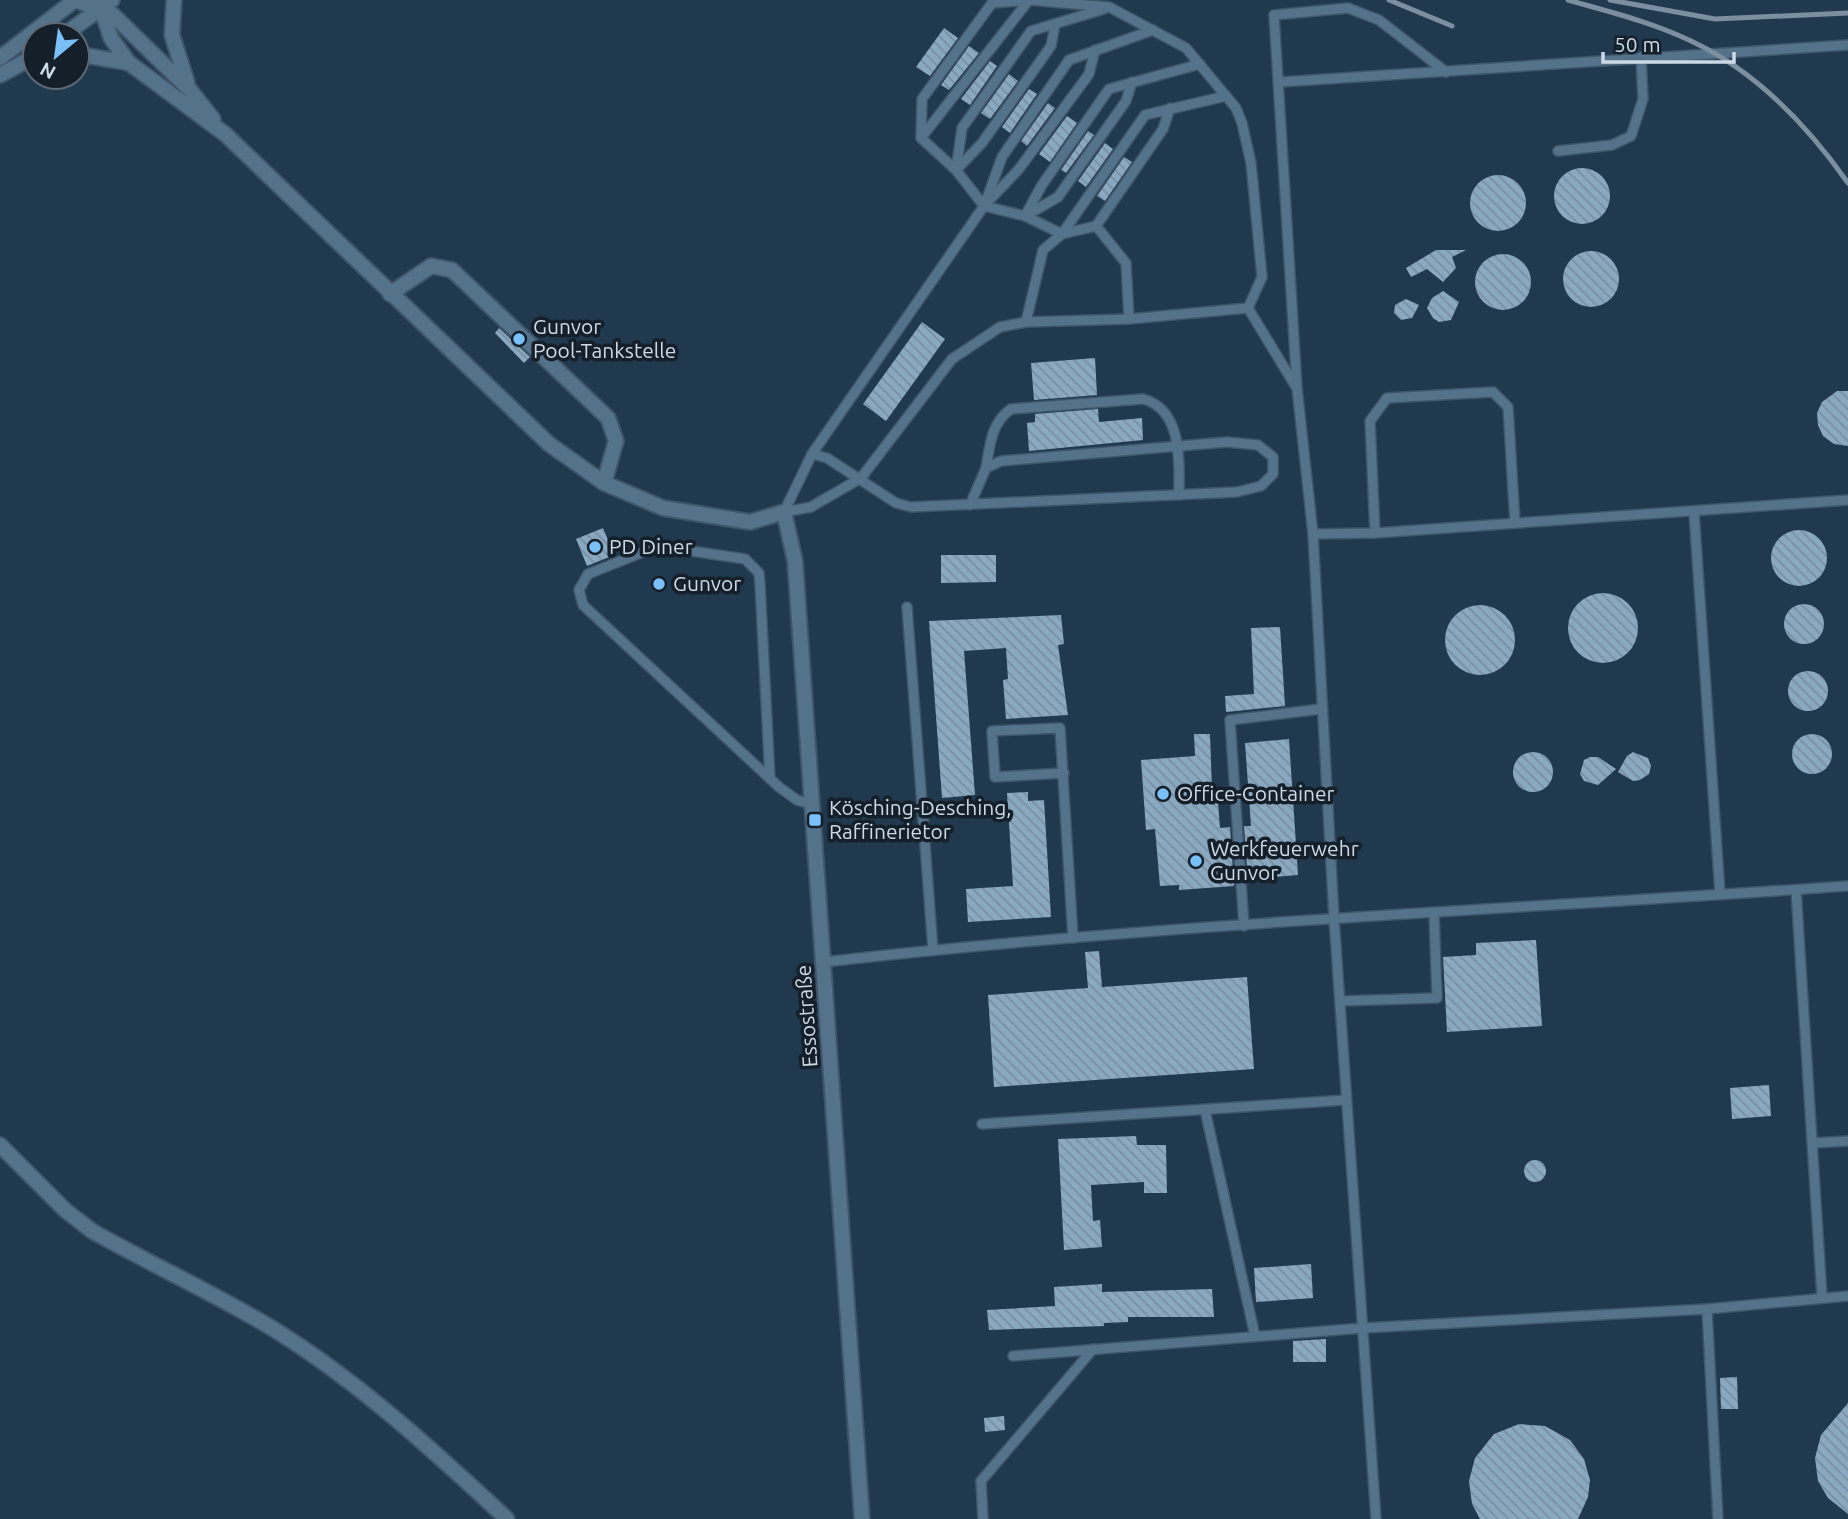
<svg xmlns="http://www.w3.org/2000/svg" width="1848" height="1519" font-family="Ubuntu,sans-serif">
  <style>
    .building { fill: url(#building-back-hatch) }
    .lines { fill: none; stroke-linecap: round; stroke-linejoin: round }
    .service-casing { stroke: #3f566a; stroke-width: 12 }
    .minor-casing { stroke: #3f566a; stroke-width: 18 }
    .tertiary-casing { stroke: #3f566a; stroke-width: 18 }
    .service { stroke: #55728b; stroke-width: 9 }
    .minor { stroke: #55728b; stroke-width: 14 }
    .tertiary { stroke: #55728b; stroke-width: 14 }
    .rail { stroke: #7b8fa0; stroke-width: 5 }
    .poi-dot { fill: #79bff8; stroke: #141f29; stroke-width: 2.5 }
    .labels { text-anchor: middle; stroke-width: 7; stroke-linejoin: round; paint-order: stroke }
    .poi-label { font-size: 21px; fill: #cbdae7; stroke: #141f29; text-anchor: start }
    .street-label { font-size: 21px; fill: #cbdae7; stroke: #141f29 }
  </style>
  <defs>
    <pattern id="building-back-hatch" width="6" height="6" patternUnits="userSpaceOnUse" patternTransform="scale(1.75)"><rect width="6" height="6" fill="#8ba8c1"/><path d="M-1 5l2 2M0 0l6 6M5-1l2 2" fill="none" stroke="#788ea2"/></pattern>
  </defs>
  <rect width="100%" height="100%" fill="#20394e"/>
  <g class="building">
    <polygon points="944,28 958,38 930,76 916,67"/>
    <polygon points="969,46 979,53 949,90 941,85"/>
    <polygon points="990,61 997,66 970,105 961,99"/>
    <polygon points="1009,74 1018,81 990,119 981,113"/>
    <polygon points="1029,89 1037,94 1010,133 1002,127"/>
    <polygon points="1048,103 1055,108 1027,146 1021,141"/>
    <polygon points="1067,116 1077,123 1050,162 1039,154"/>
    <polygon points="1088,131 1094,135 1066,173 1061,170"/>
    <polygon points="1105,143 1113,149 1086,187 1078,181"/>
    <polygon points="1124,157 1132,162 1105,201 1097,196"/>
    <circle cx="1582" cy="196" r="28"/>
    <circle cx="1498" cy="203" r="28"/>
    <polygon points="1436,250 1466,250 1452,257 1456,268 1443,282 1427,269 1411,277 1406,268"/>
    <circle cx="1591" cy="279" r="28"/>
    <circle cx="1503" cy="282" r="28"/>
    <polygon points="1443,291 1459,302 1451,320 1439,322 1433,318 1427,308 1432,298"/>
    <polygon points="1406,299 1419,305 1412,318 1401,320 1394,313 1395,305"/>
    <polygon points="922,322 945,339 886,421 863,404"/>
    <polygon points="499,328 530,357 524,363 495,333"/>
    <polygon points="1095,358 1097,395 1034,400 1031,363"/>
    <polygon points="1837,391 1848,391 1848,446 1834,444 1823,436 1818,425 1817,413 1822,402"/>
    <polygon points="1098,409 1099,422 1142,418 1143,440 1029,451 1027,423 1035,422 1035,414"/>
    <polygon points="603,528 614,555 587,566 576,539"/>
    <circle cx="1799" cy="558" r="28"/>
    <polygon points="941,555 996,555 996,582 941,583"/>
    <circle cx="1603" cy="628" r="35"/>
    <circle cx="1804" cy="624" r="20"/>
    <circle cx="1480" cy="640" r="35"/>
    <polygon points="1061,615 1064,644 1058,645 1068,715 1006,719 1003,680 1008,679 1006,648 964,651 975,795 942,798 929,621"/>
    <polygon points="1280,627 1285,706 1226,712 1225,696 1254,694 1251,628"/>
    <circle cx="1808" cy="691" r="20"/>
    <polygon points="1194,734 1210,734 1212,789 1217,789 1220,828 1230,827 1234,886 1179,890 1179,885 1160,886 1155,829 1146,830 1141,760 1195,756"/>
    <circle cx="1812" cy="754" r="20"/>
    <polygon points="1289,739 1298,875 1248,879 1244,826 1251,826 1245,743"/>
    <polygon points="1633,752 1648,758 1651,766 1649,774 1640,780 1633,781 1618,772 1627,756"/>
    <circle cx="1533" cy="772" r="20"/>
    <polygon points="1590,757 1598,757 1616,769 1598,785 1584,781 1580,774 1584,760"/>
    <polygon points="1028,792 1028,801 1044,800 1051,917 968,922 966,889 1013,886 1007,793"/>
    <polygon points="1536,940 1542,1026 1447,1032 1443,957 1476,955 1476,943"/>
    <polygon points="1099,951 1102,987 1247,977 1254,1069 994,1087 988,995 1088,988 1085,952"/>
    <polygon points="1769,1085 1771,1116 1732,1119 1730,1088"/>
    <polygon points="1136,1136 1137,1145 1166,1145 1167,1193 1144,1193 1144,1182 1091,1185 1093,1221 1100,1220 1102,1247 1064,1250 1058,1139"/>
    <circle cx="1535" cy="1171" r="11"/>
    <polygon points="1311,1264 1313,1298 1256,1302 1254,1268"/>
    <polygon points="1102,1284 1102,1292 1212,1289 1214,1317 1128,1317 1128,1322 1104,1323 1104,1326 989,1330 987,1310 1055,1306 1054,1287"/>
    <polygon points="1326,1339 1326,1362 1293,1362 1293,1341"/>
    <polygon points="1737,1377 1738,1409 1721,1409 1720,1378"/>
    <polygon points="1848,1403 1848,1514 1828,1498 1818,1481 1815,1458 1821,1435"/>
    <polygon points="1004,1416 1005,1430 985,1432 984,1418"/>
    <polygon points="1519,1424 1545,1426 1570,1440 1584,1459 1590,1480 1588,1497 1578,1519 1480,1519 1472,1504 1469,1481 1475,1458 1494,1434"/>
  </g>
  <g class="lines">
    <defs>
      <g id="service">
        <polyline points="1280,82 1848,45"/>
        <polyline points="921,138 1029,0"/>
        <polyline points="1558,151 1612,145 1631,136 1643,99 1641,57"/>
        <polyline points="957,169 982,143 1051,46 1055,25"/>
        <polyline points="956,170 962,128 1031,31 1104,9"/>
        <polyline points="986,201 1002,157 1069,60 1153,30"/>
        <polyline points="1027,215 1058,197 1126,101 1132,82"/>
        <polyline points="1025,216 1042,185 1109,89 1200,64"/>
        <polyline points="1096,226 1126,263 1129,319"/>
        <polyline points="1248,308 1296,387"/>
        <polyline points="1026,322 1043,250 1062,234 1145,115 1226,96"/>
        <polyline points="812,454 827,458 896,503 911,507 1237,492 1261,486 1273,474 1273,457 1258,445 1227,442 1001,461 986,468 970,505"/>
        <path d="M986,468C990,445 991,423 1011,409L1143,399C1183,410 1179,461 1179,495"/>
        <polyline points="784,512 811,507 861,478 952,359 1000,327 1026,322 1129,319 1248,308 1262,277 1251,163 1242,123 1236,108 1186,48 1109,7 1029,0 992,3 922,99 921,138 956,170 984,206 1025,216 1062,234 1096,226 1163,129 1170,108"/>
        <polyline points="784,512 812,454 984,206 1019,169 1089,74 1095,50"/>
        <polyline points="1694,512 1720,894"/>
        <polyline points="1375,533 1370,421 1387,398 1493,392 1508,407 1515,523"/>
        <polyline points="1313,534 1375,533 1848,500"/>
        <polyline points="907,607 933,950"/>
        <polyline points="1064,773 995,777 992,731 1060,728 1073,938"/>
        <polyline points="770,779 760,584 759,573 745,559 658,546 588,574 579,590 583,605 779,787 797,800 814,805"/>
        <polyline points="1796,890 1822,1297"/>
        <polyline points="1244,926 1230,720 1321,709"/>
        <path d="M824,962C1164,923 1507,910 1848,886"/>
        <polyline points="1340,1001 1437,998 1434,912"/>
        <polyline points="1205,1110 1255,1336"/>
        <polyline points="982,1124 1346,1100"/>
        <polyline points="1813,1143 1848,1141"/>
        <polyline points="1707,1309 1718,1519"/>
        <polyline points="1013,1356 1363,1328 1707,1309 1848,1296"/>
        <polyline points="983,1519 981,1481 1093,1349"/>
        <polyline points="1376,1519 1334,918 1313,534 1297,388 1274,15 1348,8 1379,20 1446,72"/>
      </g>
      <g id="minor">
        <polyline points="75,0 112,14 190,90 213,119"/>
        <polyline points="102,0 101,8 111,38 129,63 225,134 549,444 604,483 663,508 750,522 784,512 795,561 862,1519"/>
        <polyline points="174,0 172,35 187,82"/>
        <polyline points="77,54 129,63"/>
        <polyline points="390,294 431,266 452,270 608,418 616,441 604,483"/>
      </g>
      <g id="tertiary">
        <polyline points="64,35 112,0"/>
        <polyline points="0,58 75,0"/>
        <polyline points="0,75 35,56"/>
        <path d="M0,1145L65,1210L92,1231C152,1265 216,1294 275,1330C359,1382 435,1452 507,1519"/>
      </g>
    </defs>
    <use href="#service" class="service-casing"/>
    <use href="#minor" class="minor-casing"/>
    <use href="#tertiary" class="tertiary-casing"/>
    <use href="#service" class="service"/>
    <use href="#minor" class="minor"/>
    <use href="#tertiary" class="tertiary"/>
    <g class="rail">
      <polyline points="1389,0 1452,26"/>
      <path d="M1568,0C1610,12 1651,22 1691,41C1756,71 1807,125 1848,183"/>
      <polyline points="1610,0 1715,19 1848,13"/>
    </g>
  </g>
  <g class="poi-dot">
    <circle cx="519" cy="339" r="7"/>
    <circle cx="595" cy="547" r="7"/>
    <circle cx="659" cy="584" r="7"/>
    <circle cx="1163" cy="794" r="7"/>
    <rect x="808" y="813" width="14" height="14" rx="3.5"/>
    <circle cx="1196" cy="861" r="7"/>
  </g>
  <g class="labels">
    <g class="poi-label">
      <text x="533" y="334">Gunvor<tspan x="533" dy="24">Pool-Tankstelle</tspan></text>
      <text x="609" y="554">PD Diner</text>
      <text x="673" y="591">Gunvor</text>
      <text x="1177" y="801">Office-Container</text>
      <text x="829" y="815">Kösching-Desching,<tspan x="829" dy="24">Raffinerietor</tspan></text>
      <text x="1210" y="856">Werkfeuerwehr<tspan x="1210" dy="24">Gunvor</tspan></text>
    </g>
    <g class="street-label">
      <text transform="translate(807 1016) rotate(-94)" y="7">Essostraße</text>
    </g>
  </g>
  <g transform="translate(56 56) rotate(209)"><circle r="33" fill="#141f29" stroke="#5d6a75" stroke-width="2"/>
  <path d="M0-5L12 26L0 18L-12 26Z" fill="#79bff8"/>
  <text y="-10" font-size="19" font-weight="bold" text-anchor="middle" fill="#cbdae7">N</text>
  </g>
  <path d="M1603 52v10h131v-10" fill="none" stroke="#cbdae7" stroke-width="3.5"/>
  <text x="1614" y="52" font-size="21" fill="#cbdae7" stroke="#141f29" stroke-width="5" paint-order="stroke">50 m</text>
</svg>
